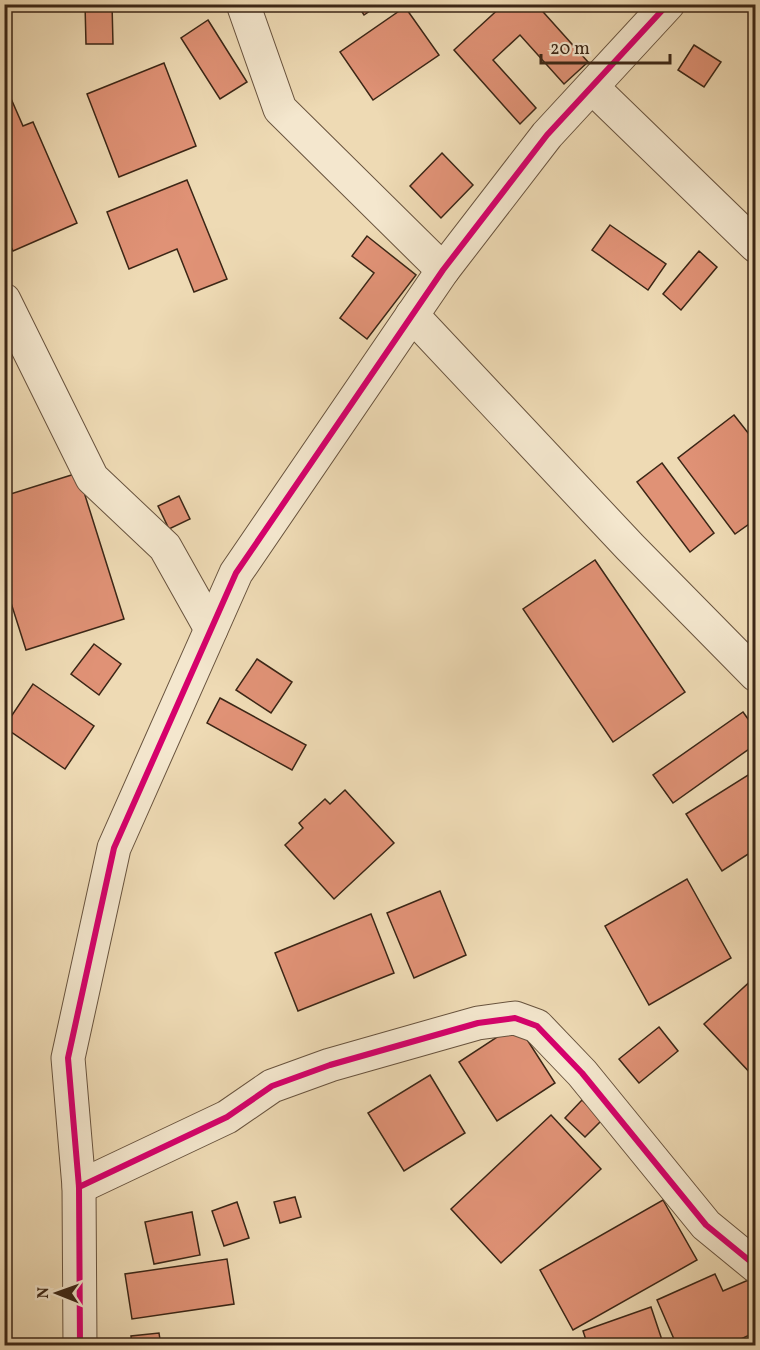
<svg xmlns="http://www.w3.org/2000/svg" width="760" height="1350" font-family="Vollkorn,serif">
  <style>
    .building { fill: #e09276; stroke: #3b2616; stroke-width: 1.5 }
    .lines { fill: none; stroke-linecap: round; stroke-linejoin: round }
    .minor-casing { stroke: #68533e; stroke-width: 35 }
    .minor { stroke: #f4e7ce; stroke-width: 33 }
    .cycleway-casing { stroke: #f4e7ce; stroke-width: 10 }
    .cycleway { stroke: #d6006c; stroke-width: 6 }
  </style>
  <rect width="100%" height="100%" fill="#eedab4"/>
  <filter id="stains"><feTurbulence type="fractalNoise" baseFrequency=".00333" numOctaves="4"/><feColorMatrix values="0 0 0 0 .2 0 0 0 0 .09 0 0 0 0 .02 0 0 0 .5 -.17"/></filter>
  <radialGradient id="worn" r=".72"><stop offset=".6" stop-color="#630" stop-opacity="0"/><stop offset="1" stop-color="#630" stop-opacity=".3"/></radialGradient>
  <g class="building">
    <polygon points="85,4 112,4 113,44 86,44"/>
    <polygon points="357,4 380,4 364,15"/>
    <polygon points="504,4 536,4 588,62 564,84 520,35 493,60 536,108 520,124 454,50"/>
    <polygon points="405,7 439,55 373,100 340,52"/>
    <polygon points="208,20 247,82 220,99 181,38"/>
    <polygon points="694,45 721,62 704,87 678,70"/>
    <polygon points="164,63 196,146 119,177 87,94"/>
    <polygon points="9,94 23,126 33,122 77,223 13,251 4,232 4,96"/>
    <polygon points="442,153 473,185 441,218 410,186"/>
    <polygon points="187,180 227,279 194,292 177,249 129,269 107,212"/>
    <polygon points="610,225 666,264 648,290 592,250"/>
    <polygon points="367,236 416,275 367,339 340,318 374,273 352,256"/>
    <polygon points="699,251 717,267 681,310 663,294"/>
    <polygon points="734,415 756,443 756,519 735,534 678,458"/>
    <polygon points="662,463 714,533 690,552 637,482"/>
    <polygon points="78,473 124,619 26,650 4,581 4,496"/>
    <polygon points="179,496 190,519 169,529 158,506"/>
    <polygon points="595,560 685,692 613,742 523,609"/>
    <polygon points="94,644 121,664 99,695 71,674"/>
    <polygon points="257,659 292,682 271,713 236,690"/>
    <polygon points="33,684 94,726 65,769 4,727"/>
    <polygon points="220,698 306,745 292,770 207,723"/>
    <polygon points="743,712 756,730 756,744 673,803 653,775"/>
    <polygon points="756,770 756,849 722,871 686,814"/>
    <polygon points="345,790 394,843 334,899 285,845 303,828 299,823 325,799 330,804"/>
    <polygon points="687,879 731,958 649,1005 605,926"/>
    <polygon points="440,891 466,955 414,978 387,913"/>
    <polygon points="371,914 394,973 298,1011 275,953"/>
    <polygon points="756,976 756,1079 704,1024"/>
    <polygon points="517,1024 555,1083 497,1121 459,1062"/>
    <polygon points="659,1027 678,1051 639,1083 619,1059"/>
    <polygon points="430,1075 465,1133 404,1171 368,1113"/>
    <polygon points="582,1100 602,1120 585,1137 565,1118"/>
    <polygon points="551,1115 601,1169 501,1263 451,1209"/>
    <polygon points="295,1197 301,1217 280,1223 274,1202"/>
    <polygon points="663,1200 697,1260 573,1330 540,1270"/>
    <polygon points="237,1202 249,1238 224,1246 212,1211"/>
    <polygon points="192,1212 200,1255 154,1264 145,1222"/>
    <polygon points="227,1259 234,1304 132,1319 125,1274"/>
    <polygon points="715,1274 723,1291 753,1278 756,1284 756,1332 726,1346 677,1346 657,1300"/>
    <polygon points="651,1307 664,1346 588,1346 583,1331"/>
    <polygon points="159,1333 161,1346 132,1346 131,1336"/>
  </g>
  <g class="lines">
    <defs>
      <g id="minor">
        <polyline points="243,4 280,109 443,270"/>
        <polyline points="592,87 756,246"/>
        <polyline points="4,300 92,478 165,547 211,629"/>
        <polyline points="412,315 630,547 756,675"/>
        <polyline points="79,1187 227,1117 272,1086 330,1065 478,1023 515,1018 537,1026 582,1073 706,1225 756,1266"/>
        <polyline points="80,1346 79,1187 68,1058 114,848 236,573 443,270 547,135 668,4"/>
      </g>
    </defs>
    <use href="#minor" class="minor-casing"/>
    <use href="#minor" class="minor"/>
    <defs>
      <g id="cycleway">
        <polyline points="79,1187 227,1117 272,1086 330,1065 478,1023 515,1018 537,1026 582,1073 706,1225 756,1266"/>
        <polyline points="80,1346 79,1187 68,1058 114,848 236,573 443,270 547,135 668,4"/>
      </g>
    </defs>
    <use href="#cycleway" class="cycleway-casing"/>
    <use href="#cycleway" class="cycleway"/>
  </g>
  <rect width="760" height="1350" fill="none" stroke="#eedab4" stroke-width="24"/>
  <rect x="6" y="6" width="748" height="1338" fill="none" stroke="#3b2616" stroke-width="3"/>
  <rect x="12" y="12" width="736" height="1326" fill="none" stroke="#3b2616" stroke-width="1.5"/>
  <g transform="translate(57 1293) rotate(271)" stroke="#f4e7ce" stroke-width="4.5" paint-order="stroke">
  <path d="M0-4.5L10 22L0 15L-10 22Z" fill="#3b2616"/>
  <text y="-9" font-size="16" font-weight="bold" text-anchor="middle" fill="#3b2616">N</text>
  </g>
  <path d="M541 54v9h129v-9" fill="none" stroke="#3b2616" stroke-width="3"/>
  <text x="550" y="54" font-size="18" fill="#3b2616" stroke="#f4e7ce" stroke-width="4.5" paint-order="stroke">20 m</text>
  <rect width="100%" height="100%" filter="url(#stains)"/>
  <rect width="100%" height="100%" fill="url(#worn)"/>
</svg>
